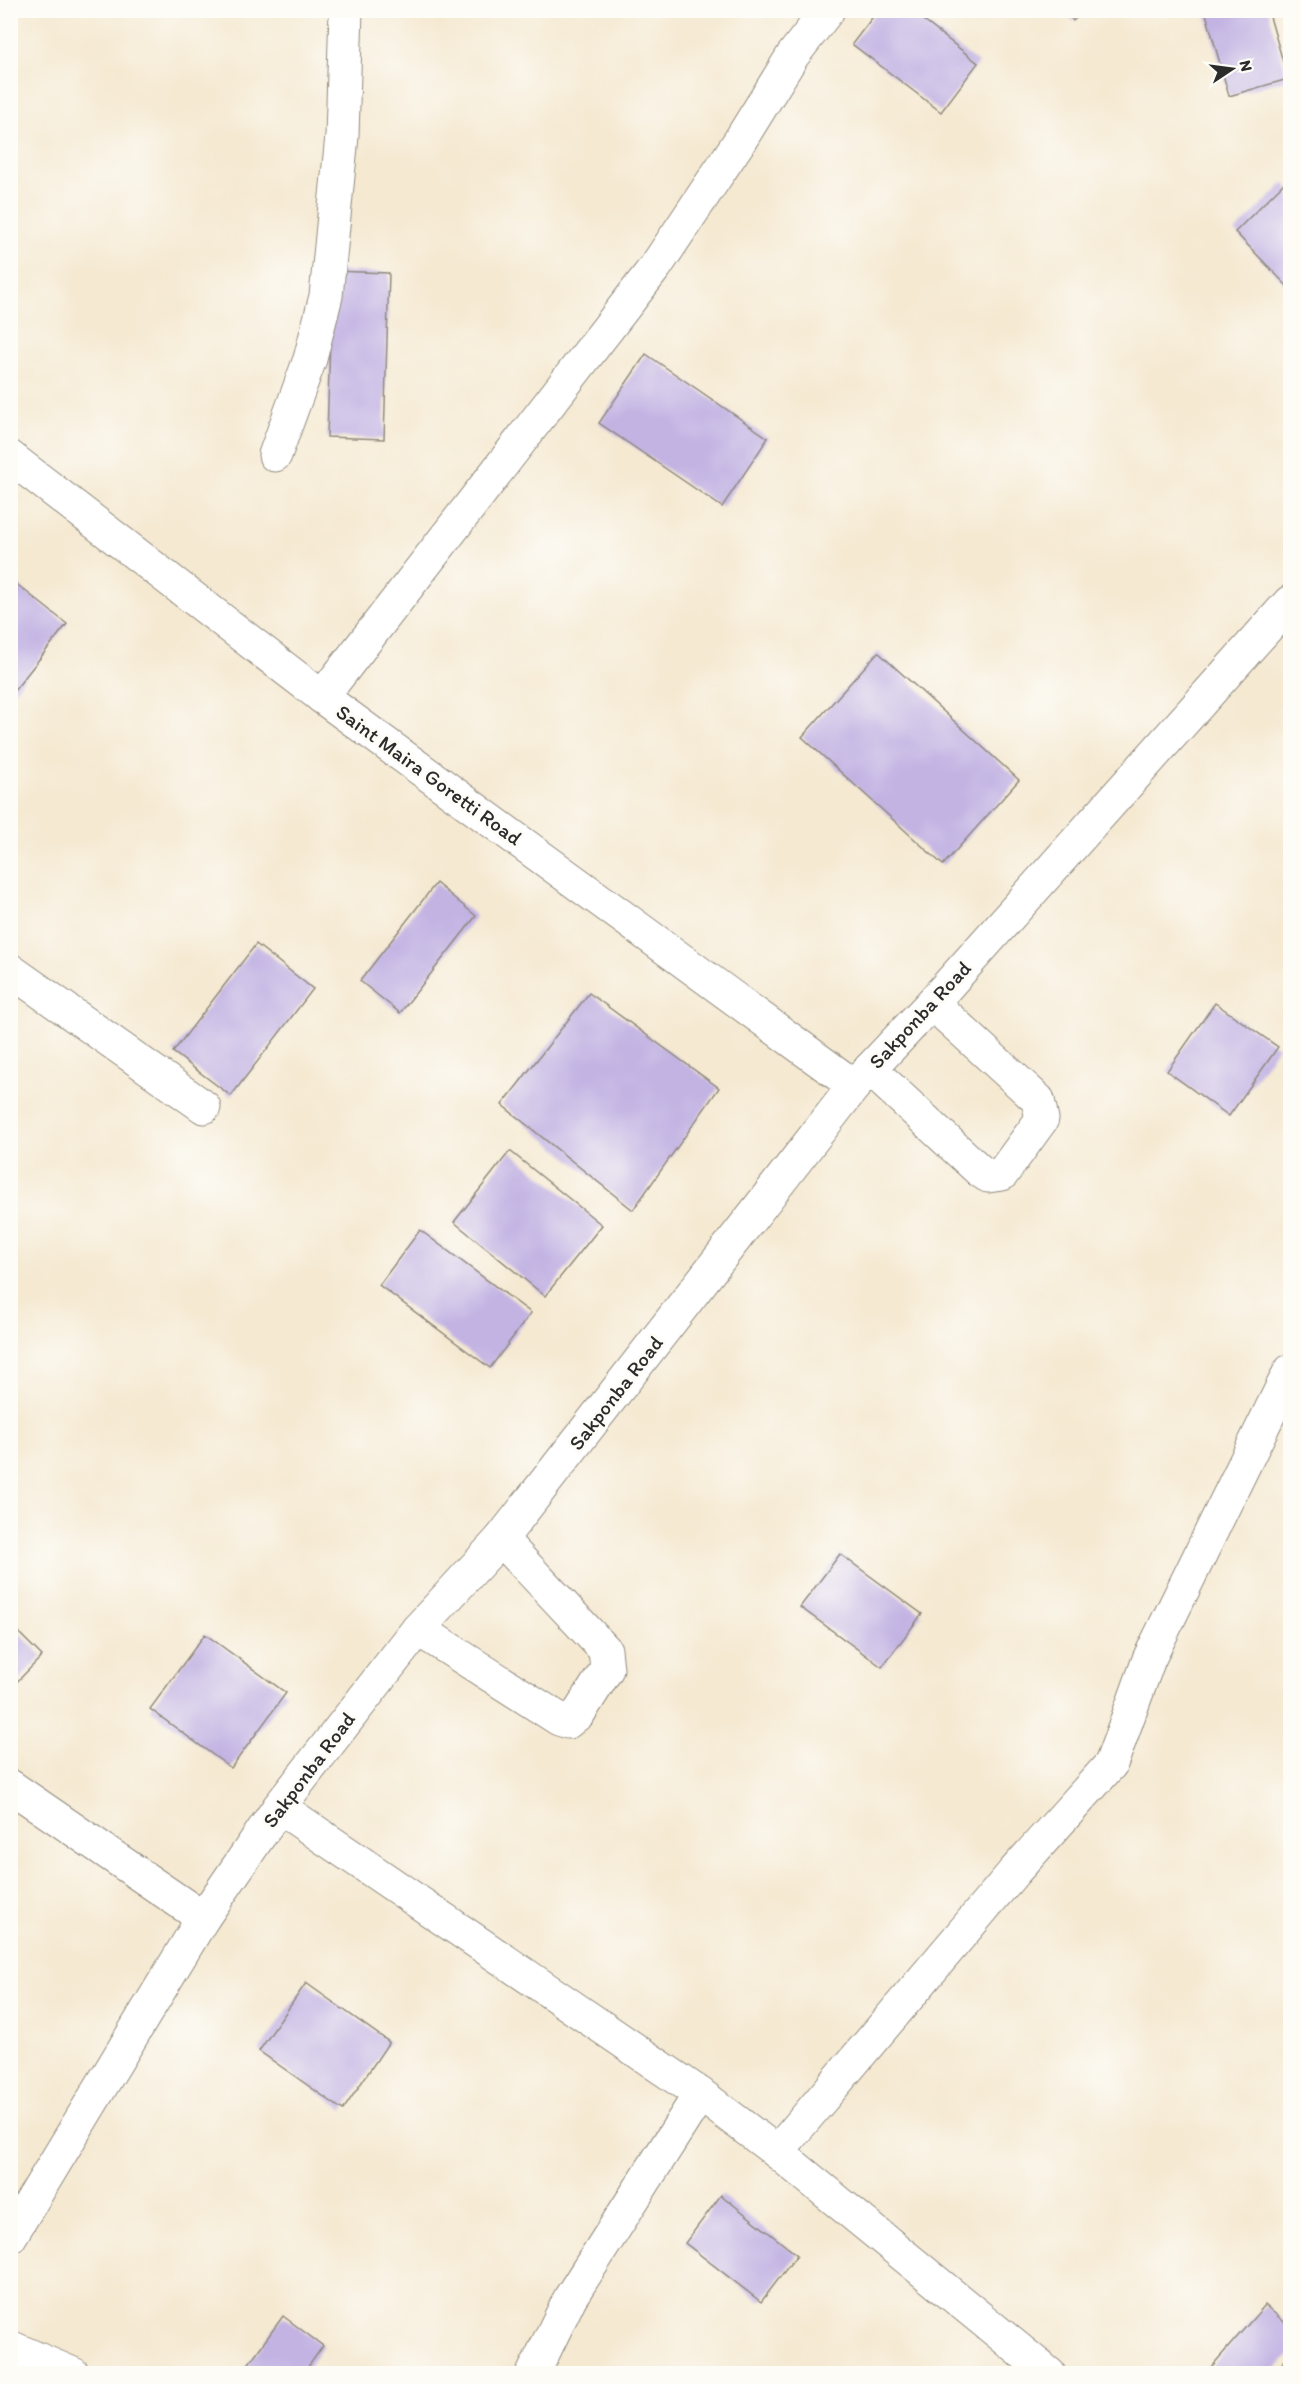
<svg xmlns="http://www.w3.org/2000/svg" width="1301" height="2384" font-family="Itim,sans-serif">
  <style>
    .building { fill: #c2b3e3 }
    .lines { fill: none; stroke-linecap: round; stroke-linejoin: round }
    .minor-casing { stroke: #908a7e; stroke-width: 35 }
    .major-casing { stroke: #908a7e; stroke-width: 35 }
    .minor { stroke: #fff; stroke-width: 33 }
    .major { stroke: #fff; stroke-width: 33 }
    .labels { text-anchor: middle; stroke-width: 6; stroke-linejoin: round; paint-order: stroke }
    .street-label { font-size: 21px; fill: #2b2b2b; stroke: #fdfcf7 }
  </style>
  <rect width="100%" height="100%" fill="#fdfcf7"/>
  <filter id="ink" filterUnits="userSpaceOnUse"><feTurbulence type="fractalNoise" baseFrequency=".0167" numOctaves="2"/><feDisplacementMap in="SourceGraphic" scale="12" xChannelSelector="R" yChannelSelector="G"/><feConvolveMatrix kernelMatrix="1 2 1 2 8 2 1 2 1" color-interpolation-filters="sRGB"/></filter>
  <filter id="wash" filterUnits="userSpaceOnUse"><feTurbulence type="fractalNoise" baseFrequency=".008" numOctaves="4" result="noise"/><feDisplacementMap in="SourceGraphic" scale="24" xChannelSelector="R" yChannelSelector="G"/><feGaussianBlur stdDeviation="1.35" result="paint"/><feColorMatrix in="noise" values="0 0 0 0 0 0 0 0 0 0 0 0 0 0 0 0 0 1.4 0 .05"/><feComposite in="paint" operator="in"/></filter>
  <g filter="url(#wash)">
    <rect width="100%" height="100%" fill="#f5e9d2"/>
    <g id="blocks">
      <g class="building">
        <polygon points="878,10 910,10 978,63 941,112 852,44"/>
        <polygon points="1065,10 1085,10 1073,21"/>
        <polygon points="1205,10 1268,10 1288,79 1229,96"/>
        <polygon points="1284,183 1290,189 1290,289 1235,232"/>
        <polygon points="332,271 389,273 384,439 327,437"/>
        <polygon points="646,354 768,438 722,507 599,423"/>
        <polygon points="14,582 67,624 10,696 10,586"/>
        <polygon points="878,652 1019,780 943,865 802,737"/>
        <polygon points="436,883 476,916 400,1013 360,981"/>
        <polygon points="256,944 313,989 231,1096 173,1052"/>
        <polygon points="589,993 719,1088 633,1210 502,1105"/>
        <polygon points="1215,1003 1278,1047 1229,1116 1167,1071"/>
        <polygon points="510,1151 602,1225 545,1296 454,1222"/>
        <polygon points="420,1230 531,1313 490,1368 379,1285"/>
        <polygon points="840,1554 922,1614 882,1667 800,1607"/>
        <polygon points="10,1624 42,1656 10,1689"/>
        <polygon points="205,1634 286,1693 231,1768 150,1709"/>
        <polygon points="306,1983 389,2042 343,2110 259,2051"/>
        <polygon points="721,2195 797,2255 761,2302 685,2243"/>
        <polygon points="1265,2305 1290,2327 1290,2354 1273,2374 1205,2374"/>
        <polygon points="283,2316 323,2346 303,2374 248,2374 244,2370"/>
      </g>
    </g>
  </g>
  <g filter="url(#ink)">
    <use href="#blocks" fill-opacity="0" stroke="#908a7e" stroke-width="1.5"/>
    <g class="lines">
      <defs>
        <g id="minor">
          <polyline points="275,455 310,359 326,296 342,136 346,10"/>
          <polyline points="10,457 322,697 854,1086"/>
          <polyline points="322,697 656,266 739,142 793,55 828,10"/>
          <polyline points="10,970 204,1107"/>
          <polyline points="870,1069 980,1171 988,1176 1002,1174 1042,1119 1038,1100 932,1003"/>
          <polyline points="418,1629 559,1719 568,1722 579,1713 607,1669 605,1650 501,1539"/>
          <polyline points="10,1786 203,1918"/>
          <polyline points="279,1807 700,2094 777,2152 1049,2374"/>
          <polyline points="777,2152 1014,1872 1111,1764 1149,1659 1290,1371"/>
          <polyline points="10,2347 73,2374"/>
          <polyline points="533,2374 570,2298 700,2094"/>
        </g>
        <polyline id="major" points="10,2237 203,1918 279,1807 418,1629 501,1539 854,1086 932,1003 1290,602"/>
      </defs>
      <use href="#minor" class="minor-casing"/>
      <use href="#major" class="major-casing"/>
      <use href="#minor" class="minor"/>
      <use href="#major" class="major"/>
    </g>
  </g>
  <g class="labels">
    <g class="street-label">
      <text transform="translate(429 775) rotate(36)" y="7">Saint Maira Goretti Road</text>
      <text transform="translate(920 1015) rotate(-47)" y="7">Sakponba Road</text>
      <text transform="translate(616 1393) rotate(-52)" y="7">Sakponba Road</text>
      <text transform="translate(309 1770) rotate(-53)" y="7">Sakponba Road</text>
    </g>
  </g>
  <rect width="1301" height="2384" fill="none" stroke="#fdfcf7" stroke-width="36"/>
  <g transform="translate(1232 69) rotate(77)" stroke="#fdfcf7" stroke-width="4.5" paint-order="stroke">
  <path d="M0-4.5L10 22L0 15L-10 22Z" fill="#2b2b2b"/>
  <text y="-9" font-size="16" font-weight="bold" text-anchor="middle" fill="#2b2b2b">N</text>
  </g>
</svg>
